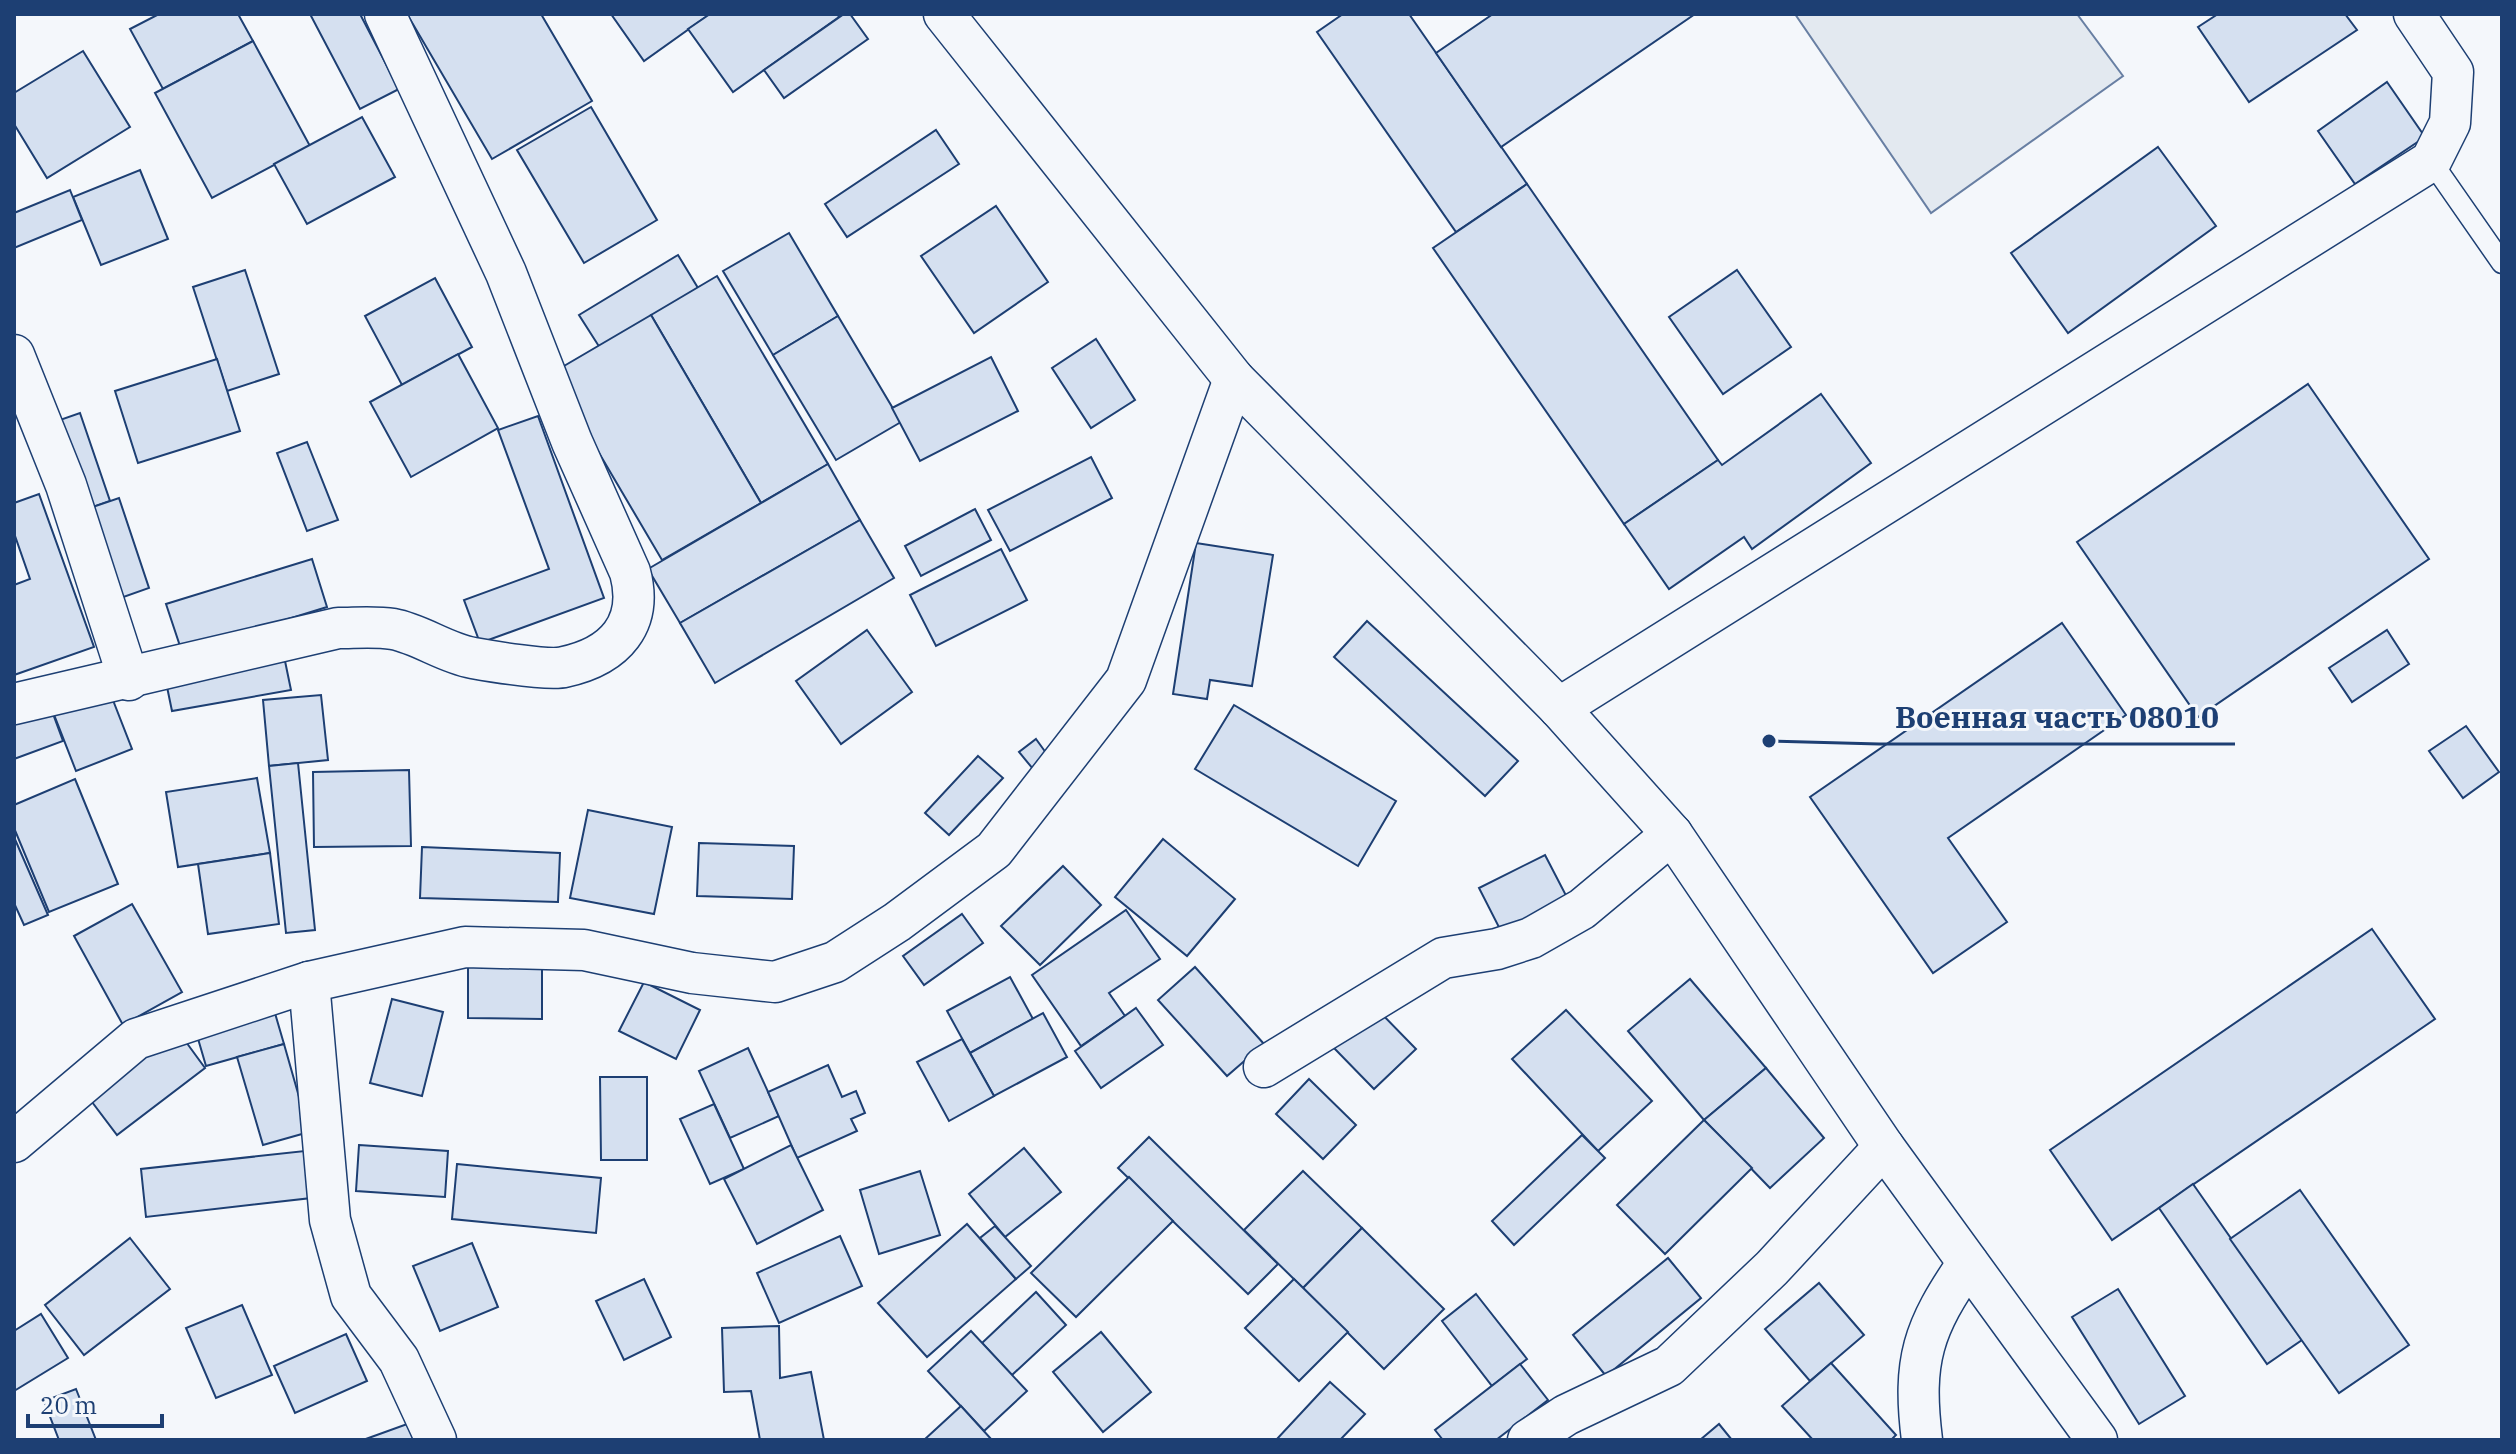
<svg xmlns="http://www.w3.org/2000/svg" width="2516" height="1454" font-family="'IBM Plex Serif',serif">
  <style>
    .green { fill: #e3e9f0; stroke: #687fa3; stroke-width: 2 }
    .building { fill: #d5e0f0; stroke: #1d3f73; stroke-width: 2 }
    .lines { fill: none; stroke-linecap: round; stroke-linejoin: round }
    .lane-casing { stroke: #1d3f73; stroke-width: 23 }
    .street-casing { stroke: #1d3f73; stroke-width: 43 }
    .lane { stroke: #f4f7fb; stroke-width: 20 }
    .street { stroke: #f4f7fb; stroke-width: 40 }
    .leader { fill: none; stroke: #1d3f73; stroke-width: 3 }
    .callout-dot { fill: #1d3f73; stroke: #f4f7fb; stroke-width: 3 }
    .callout-label { font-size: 30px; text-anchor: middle; font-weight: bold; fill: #1d3f73; stroke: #f4f7fb; stroke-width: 6; stroke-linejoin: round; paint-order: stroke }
  </style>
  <rect width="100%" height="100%" fill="#f4f7fb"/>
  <polygon class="green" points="1795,14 2077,14 2123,76 1931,213"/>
  <g class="building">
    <polygon points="159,14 238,14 253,41 163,89 130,29"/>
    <polygon points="310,14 360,14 399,89 360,109"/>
    <polygon points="407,14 541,14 592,101 492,159"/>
    <polygon points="611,14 710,14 644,61"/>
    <polygon points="710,14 837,14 839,17 733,92 688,29"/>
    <polygon points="844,14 850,14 868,39 784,98 764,70"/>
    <polygon points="1343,14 1409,14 1527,184 1456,232 1317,32"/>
    <polygon points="1493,14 1695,14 1501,147 1436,53"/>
    <polygon points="2218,14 2345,14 2357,30 2249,102 2198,27"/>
    <polygon points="253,41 310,146 212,198 155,93"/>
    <polygon points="83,51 130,127 47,178 14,124 14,93"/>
    <polygon points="2387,82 2425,137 2355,184 2318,131"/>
    <polygon points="591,107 657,220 584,263 517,150"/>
    <polygon points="362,117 395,177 307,224 274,164"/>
    <polygon points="936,130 959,164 847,237 825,204"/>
    <polygon points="2158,147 2216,226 2068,333 2011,253"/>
    <polygon points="140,170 168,239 101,265 73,197"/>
    <polygon points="1527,184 1718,460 1624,524 1433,248"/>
    <polygon points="70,190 82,220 14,248 14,213"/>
    <polygon points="996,206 1048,282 974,333 921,256"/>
    <polygon points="789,233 838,316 773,355 723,271"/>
    <polygon points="678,255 698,288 600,348 579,315"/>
    <polygon points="245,270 279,374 227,391 193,287"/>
    <polygon points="1737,270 1791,347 1723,394 1669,317"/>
    <polygon points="717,276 828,464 761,503 651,315"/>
    <polygon points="435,278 472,347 402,385 365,316"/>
    <polygon points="651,315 761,503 662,560 552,373"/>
    <polygon points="838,316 901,422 836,460 773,355"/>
    <polygon points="1096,339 1135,400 1091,428 1052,368"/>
    <polygon points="458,354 498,428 411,477 370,402"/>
    <polygon points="991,357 1018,411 920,461 892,408"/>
    <polygon points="217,359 240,431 138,463 115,391"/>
    <polygon points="2308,384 2429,559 2198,717 2077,542"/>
    <polygon points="1821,394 1871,463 1752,549 1744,537 1669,589 1624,524 1718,460 1722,465"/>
    <polygon points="80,413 110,501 84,510 54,422"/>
    <polygon points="538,416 604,598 480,643 464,600 549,569 498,430"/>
    <polygon points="307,442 338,520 307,531 277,453"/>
    <polygon points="1091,457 1112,498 1010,551 988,510"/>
    <polygon points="828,464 860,520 680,623 648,569"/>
    <polygon points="39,494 94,647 14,675 14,585 30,579 14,533 14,503"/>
    <polygon points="119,498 149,588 115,600 84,510"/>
    <polygon points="975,509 991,540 921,576 905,546"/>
    <polygon points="860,520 894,578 715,683 680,623"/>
    <polygon points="1196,543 1273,555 1252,686 1210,680 1207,699 1173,694"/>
    <polygon points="1001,549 1027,600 936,646 910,595"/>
    <polygon points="312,559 327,607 182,652 166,604"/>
    <polygon points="1367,621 1518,761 1485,796 1334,657"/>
    <polygon points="2062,623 2126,715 1948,838 2007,922 1933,973 1810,797"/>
    <polygon points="867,630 912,692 841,744 796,681"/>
    <polygon points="2387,630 2409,664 2352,702 2329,668"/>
    <polygon points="285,661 291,690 172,711 166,682"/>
    <polygon points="109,690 132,749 76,771 53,712"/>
    <polygon points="321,695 328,760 269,766 263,700"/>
    <polygon points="49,703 63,741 14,759 14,716"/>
    <polygon points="1234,705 1396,801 1358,866 1195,769"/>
    <polygon points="2466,726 2499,772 2463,798 2429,751"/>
    <polygon points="1036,739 1049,757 1033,769 1019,752"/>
    <polygon points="978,756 1003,778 949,835 925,813"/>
    <polygon points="298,763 315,930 286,933 269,766"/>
    <polygon points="409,770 411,846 314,847 313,772"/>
    <polygon points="257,778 270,853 178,867 166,792"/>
    <polygon points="75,779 118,884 49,912 14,828 14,805"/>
    <polygon points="588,810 672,827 654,914 570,898"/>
    <polygon points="14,837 48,915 24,925 14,903"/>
    <polygon points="1163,839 1235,899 1187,956 1115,897"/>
    <polygon points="699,843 794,846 792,899 697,896"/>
    <polygon points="422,847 560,853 558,902 420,898"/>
    <polygon points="270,853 279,924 208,934 198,864"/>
    <polygon points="1545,855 1572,907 1506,941 1479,888"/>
    <polygon points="1063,866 1101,905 1040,965 1001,926"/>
    <polygon points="132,904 182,992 123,1025 74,936"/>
    <polygon points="1126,910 1160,959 1109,993 1125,1016 1081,1046 1032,975"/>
    <polygon points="962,914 983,943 924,985 903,956"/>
    <polygon points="2372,929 2435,1019 2112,1240 2050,1150"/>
    <polygon points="468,965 542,965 542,1019 468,1018"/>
    <polygon points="1195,967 1264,1044 1227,1076 1158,1000"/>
    <polygon points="1010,977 1033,1019 970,1053 947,1011"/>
    <polygon points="1690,979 1766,1068 1704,1120 1628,1031"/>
    <polygon points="644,982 700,1010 676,1059 619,1031"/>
    <polygon points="392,999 443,1012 422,1096 370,1083"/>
    <polygon points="272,1003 284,1044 206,1066 194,1025"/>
    <polygon points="1375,1007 1416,1049 1374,1089 1333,1047"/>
    <polygon points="1136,1008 1163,1045 1101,1088 1075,1051"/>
    <polygon points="1566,1010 1652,1101 1598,1151 1512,1059"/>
    <polygon points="1043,1013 1067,1057 994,1096 970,1053"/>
    <polygon points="178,1031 205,1068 117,1135 89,1098"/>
    <polygon points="962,1039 994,1096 949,1121 917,1062"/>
    <polygon points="284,1044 309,1132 263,1145 237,1057"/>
    <polygon points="748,1048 779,1116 730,1138 699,1071"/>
    <polygon points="828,1065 842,1097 856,1091 865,1113 851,1119 857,1131 797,1158 768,1092"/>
    <polygon points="1766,1068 1824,1138 1770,1188 1704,1120"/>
    <polygon points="600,1077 647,1077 647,1160 601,1160"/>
    <polygon points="1309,1079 1356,1125 1323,1159 1276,1114"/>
    <polygon points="714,1104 744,1169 710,1184 680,1119"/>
    <polygon points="1704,1120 1752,1168 1665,1254 1617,1205"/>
    <polygon points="1582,1135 1605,1158 1514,1245 1492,1221"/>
    <polygon points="1149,1137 1278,1264 1248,1294 1118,1168"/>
    <polygon points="359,1145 448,1151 445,1197 356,1191"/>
    <polygon points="791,1145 823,1210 757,1244 724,1179"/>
    <polygon points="1024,1148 1061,1192 1005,1237 969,1194"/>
    <polygon points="314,1150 320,1197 146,1217 141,1169"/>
    <polygon points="457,1164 601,1178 596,1233 452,1219"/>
    <polygon points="920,1171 940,1235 879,1254 860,1190"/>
    <polygon points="1303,1171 1362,1228 1303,1288 1244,1230"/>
    <polygon points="1129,1177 1173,1221 1076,1317 1031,1273"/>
    <polygon points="2193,1184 2302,1340 2267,1364 2159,1208"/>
    <polygon points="2300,1190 2409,1345 2339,1393 2230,1239"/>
    <polygon points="967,1224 1016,1279 927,1357 878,1303"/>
    <polygon points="995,1226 1031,1266 1016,1279 980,1238"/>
    <polygon points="1362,1228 1444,1309 1384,1369 1303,1288"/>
    <polygon points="840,1236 862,1286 779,1323 757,1273"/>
    <polygon points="130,1238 170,1289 84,1355 45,1305"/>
    <polygon points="472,1243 498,1307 440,1331 413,1266"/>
    <polygon points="1668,1258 1701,1298 1606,1376 1573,1335"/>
    <polygon points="644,1279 671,1337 624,1360 596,1301"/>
    <polygon points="1294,1279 1348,1332 1299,1381 1245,1328"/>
    <polygon points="1819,1283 1864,1335 1810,1381 1765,1329"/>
    <polygon points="2118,1289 2185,1396 2139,1424 2072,1317"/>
    <polygon points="1036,1292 1066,1325 1012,1375 982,1343"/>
    <polygon points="1476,1294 1527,1359 1492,1386 1442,1321"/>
    <polygon points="242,1305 272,1375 216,1398 186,1328"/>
    <polygon points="41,1314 68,1358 14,1391 14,1331"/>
    <polygon points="779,1326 780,1378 811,1372 824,1440 760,1440 751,1391 724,1392 722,1328"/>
    <polygon points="971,1331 1027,1391 984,1431 928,1371"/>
    <polygon points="1101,1332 1151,1392 1103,1432 1053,1372"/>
    <polygon points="346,1334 367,1381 295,1413 274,1366"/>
    <polygon points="1831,1363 1896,1435 1891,1440 1813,1440 1782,1406"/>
    <polygon points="1520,1364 1548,1400 1496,1440 1443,1440 1435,1430"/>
    <polygon points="1330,1382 1365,1414 1340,1440 1276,1440"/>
    <polygon points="76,1389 96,1440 59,1440 44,1401"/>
    <polygon points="961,1406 992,1440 924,1440"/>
    <polygon points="421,1419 429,1440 363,1440"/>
    <polygon points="1719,1424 1732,1440 1700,1440"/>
  </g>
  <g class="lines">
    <defs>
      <polyline id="lane" points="2431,161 2502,263"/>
      <g id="street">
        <polyline points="944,14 1234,379 1559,708 1672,834 1884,1147 2097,1440"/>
        <polyline points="14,355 66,485 129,680"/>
        <path d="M14,704L338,628C355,628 375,626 393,629C420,634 445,653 473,658C490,661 549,671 564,667C615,656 644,624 630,572L572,442L506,273L385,14"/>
        <polyline points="1559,708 2431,161 2450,123 2453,72 2414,14"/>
        <polyline points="309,982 330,1220 351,1296 399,1360 436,1440"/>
        <polyline points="1264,1067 1443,958 1497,949 1531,938 1582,909 1672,834"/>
        <polyline points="14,1142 136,1039 309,982 465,947 584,950 692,973 775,982 835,962 897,922 994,850 1126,680 1234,379"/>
        <polyline points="1528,1440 1566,1415 1669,1366 1772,1268 1884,1147"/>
        <path d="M1922,1440C1912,1360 1923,1328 1968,1263"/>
      </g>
    </defs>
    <use href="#lane" class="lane-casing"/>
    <use href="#street" class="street-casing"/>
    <use href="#lane" class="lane"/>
    <use href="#street" class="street"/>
  </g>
  <path class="leader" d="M1769 741L1879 744H2235"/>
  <circle class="callout-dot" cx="1769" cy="741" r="8"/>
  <g class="callout-label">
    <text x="2057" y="728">Военная часть 08010</text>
  </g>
  <rect width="2516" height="1454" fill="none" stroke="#1d3f73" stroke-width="32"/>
  <path d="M28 1414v12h134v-12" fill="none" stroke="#1d3f73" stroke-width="4"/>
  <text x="40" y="1414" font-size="24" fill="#1d3f73" stroke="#f4f7fb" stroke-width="6" paint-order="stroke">20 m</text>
</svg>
